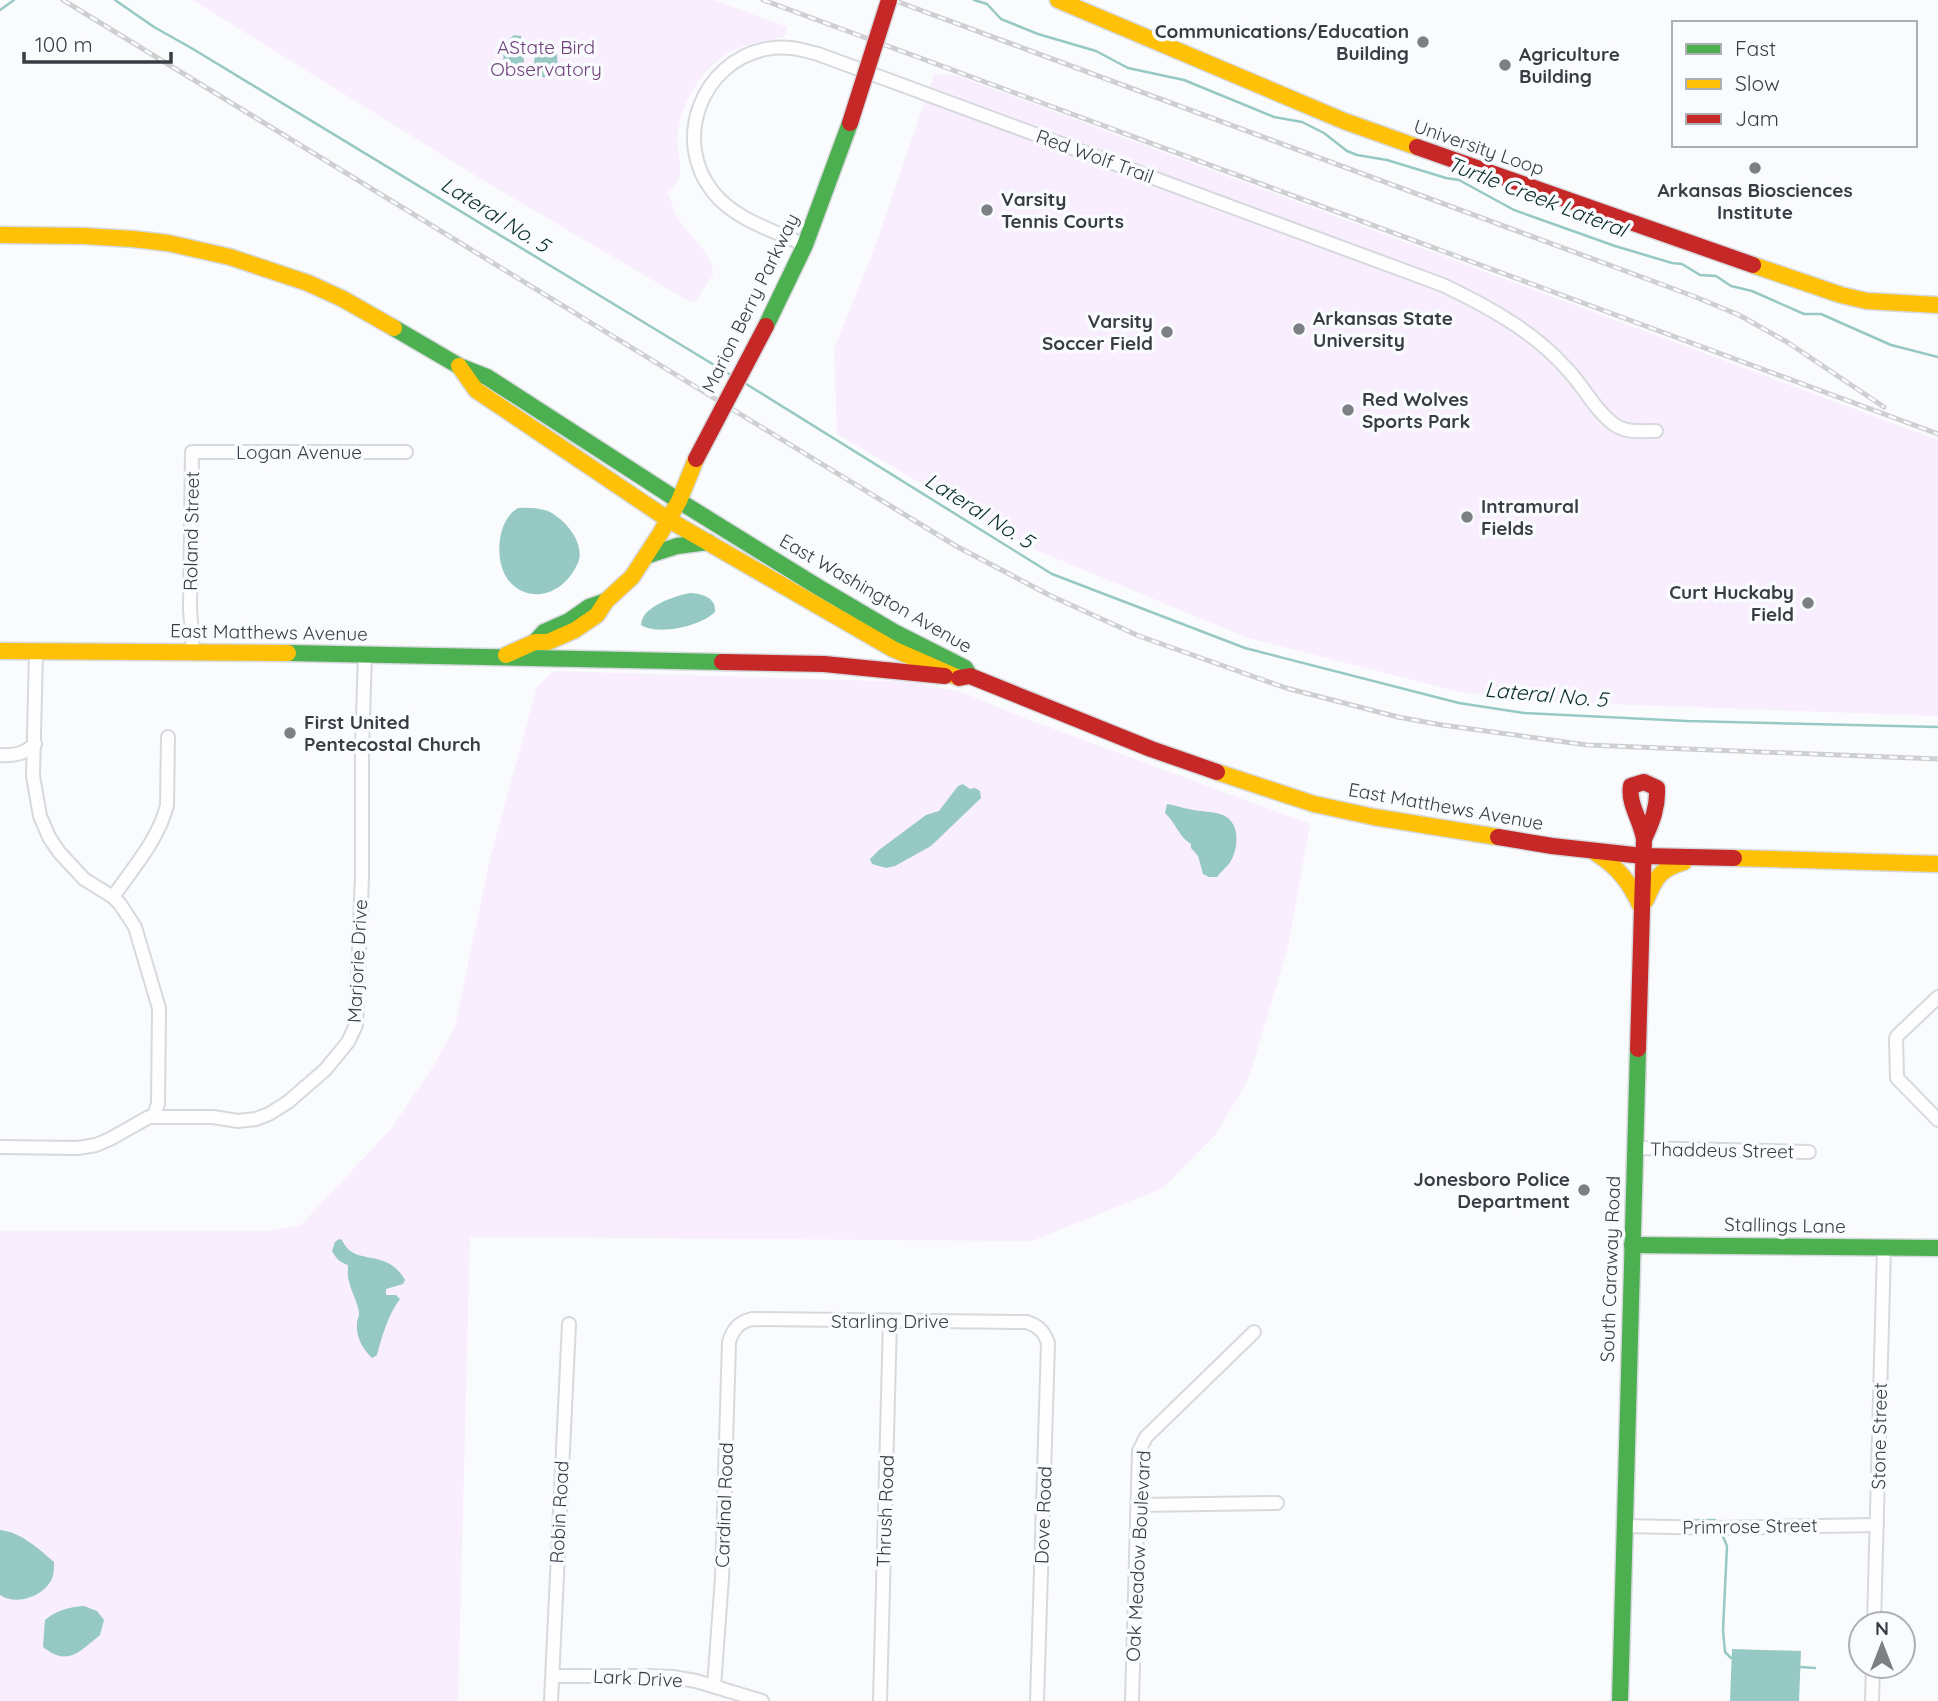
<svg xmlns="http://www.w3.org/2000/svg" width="1938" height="1701" font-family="Quicksand,sans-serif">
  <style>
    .green { fill: #f9eefd }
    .water { fill: #97c9c4 }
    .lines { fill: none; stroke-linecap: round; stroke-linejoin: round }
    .stream { stroke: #97c9c4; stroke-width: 2.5 }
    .street-casing { stroke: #d6d9dd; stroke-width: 16 }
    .fast-casing { stroke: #d6d9dd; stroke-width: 19 }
    .slow-casing { stroke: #d6d9dd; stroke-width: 19 }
    .jam-casing { stroke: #d6d9dd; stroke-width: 19 }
    .street { stroke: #fefeff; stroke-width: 12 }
    .fast { stroke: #4caf50; stroke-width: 16 }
    .slow { stroke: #ffc107; stroke-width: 16 }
    .jam { stroke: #c62828; stroke-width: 16 }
    .rail-casing { stroke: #cecfd0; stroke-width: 5 }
    .rail { stroke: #f9fbfe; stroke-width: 2.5; stroke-dasharray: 8; stroke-linecap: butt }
    .jam-bridge-casing { stroke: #d6d9dd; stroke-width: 19; stroke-linecap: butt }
    .jam-bridge { stroke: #c62828; stroke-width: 16 }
    .poi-dot { fill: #7c8084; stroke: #f9fbfe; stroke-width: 2.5 }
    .labels { text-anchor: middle; stroke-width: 7; stroke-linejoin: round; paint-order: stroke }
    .poi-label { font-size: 19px; font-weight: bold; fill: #383d43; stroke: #f9fbfe; text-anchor: start }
    .park-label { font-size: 19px; fill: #6f4079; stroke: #f9fbfe }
    .street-label { font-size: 19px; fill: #383d43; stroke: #f9fbfe }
    .water-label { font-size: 21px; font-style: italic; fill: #0b302c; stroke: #f9fbfe }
  </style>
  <rect width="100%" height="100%" fill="#fafbfd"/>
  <g class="green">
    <path d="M193,0H714L787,27L784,37C764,43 745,42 727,54C701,71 681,102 678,133C675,153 690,180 667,192C671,199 672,206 675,213C685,234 713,251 713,275L696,300L690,302L486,182Z"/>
    <polygon points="934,74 958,76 1938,440 1938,716 1521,701 1456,691 1248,638 1031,548 837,434 834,349 873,253"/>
    <polygon points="554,671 911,682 961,692 1024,718 1310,824 1288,947 1248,1080 1216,1134 1163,1188 1032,1241 470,1237 458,1701 0,1701 0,1231 270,1231 301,1225 391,1129 433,1067 455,1027 490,859 537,687"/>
  </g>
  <g class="water">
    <path d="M514,35L521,36L524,62L517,68L504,64C502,54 505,42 514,35Z"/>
    <path d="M540,47H553L557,50C557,61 560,71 551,78L541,77C532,68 532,57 540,47Z"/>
    <path d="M518,508C528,507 541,508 550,512C567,521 587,546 577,565C553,614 492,599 500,539C502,526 507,515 518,508Z"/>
    <path d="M690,593C702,594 716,597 715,612C701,626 658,636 641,625C641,607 674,596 690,593Z"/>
    <polygon points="963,784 970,789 975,788 980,791 981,798 931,846 895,866 886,868 872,864 870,859 879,850 926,815 939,811 958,786"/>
    <path d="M1167,804C1178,806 1189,810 1201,811C1208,812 1215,812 1223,815C1241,823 1239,850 1229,864C1225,868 1221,872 1217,877H1209L1203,874L1198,856L1191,848V844C1178,836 1176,823 1165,813Z"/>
    <path d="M339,1239L342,1240C354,1268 386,1246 405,1280L403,1284L386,1289V1295H396L400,1299C388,1315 382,1336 377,1355L372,1358C363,1349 356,1338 357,1324C357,1319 359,1318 359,1313C358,1302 351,1292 349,1281C347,1276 348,1270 348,1265C340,1262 337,1260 332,1251L335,1242Z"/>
    <path d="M0,1530C21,1532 39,1549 54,1562C54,1571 54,1578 48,1585C38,1598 14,1605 0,1595Z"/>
    <path d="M84,1606L97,1611L104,1620L100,1635C79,1652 68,1667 43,1647L45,1620C57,1610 69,1607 84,1606Z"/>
    <polygon points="1732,1649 1801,1651 1799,1701 1730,1701"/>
  </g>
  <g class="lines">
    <g class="stream">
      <polyline points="115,0 154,27 193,49 734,377"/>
      <polyline points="974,0 987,4 1001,19 1038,34 1096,51 1128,68 1184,80 1274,117 1302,122 1324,133 1347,151 1357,155 1387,160 1446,178 1459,180 1514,210 1615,246 1672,263 1682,264 1700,275 1716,276 1731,286 1752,291 1804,314 1821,314 1891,345 1938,357"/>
      <polyline points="0,10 14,0"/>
      <polyline points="743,382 1052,574 1245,648 1459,703 1524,713 1687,721 1938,727"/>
      <polyline points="1684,1520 1715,1520 1718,1522"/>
      <polyline points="1722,1534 1727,1546 1723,1630 1725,1652 1731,1658"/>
      <polyline points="1800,1667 1815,1668"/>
    </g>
    <defs>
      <g id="street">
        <path d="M805,245C775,231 735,220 713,192C672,141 701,62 766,49C784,45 800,49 818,54L1443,285C1487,306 1533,331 1566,368C1583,385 1595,411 1615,425C1626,433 1643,431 1656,431"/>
        <polyline points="36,651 33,776 40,816 49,837 59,852 84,879 113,897 120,904 135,927 159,1008 158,1104 153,1117"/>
        <polyline points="193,652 190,609 192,452 406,452"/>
        <path d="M0,755C14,756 24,754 35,744"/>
        <path d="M113,897C132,869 159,839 167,805L168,737"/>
        <polyline points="1938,997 1897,1036 1896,1039 1897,1078 1938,1120"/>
        <polyline points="0,1147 78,1148 96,1145 110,1139 149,1117 213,1117 238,1121 256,1119 269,1114 288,1102 325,1070 348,1042 356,1025 362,877 362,749 365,654"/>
        <polyline points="1635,1148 1809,1152"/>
        <polyline points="1138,1505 1277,1503"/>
        <polyline points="1624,1526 1718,1528 1877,1525"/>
        <polyline points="1874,1624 1884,1247"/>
        <polyline points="553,1676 647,1676 673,1677 696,1681 762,1701"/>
        <path d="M714,1686L722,1578L729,1342C733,1329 739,1322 752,1319L1027,1322C1038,1326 1044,1331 1048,1343L1037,1701"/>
        <polyline points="551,1701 569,1324"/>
        <polyline points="880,1701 890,1321"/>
        <polyline points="1132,1701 1139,1451 1146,1437 1254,1332"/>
        <polyline points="1872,1701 1873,1666"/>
      </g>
      <g id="fast">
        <polyline points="766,326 805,245 850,123"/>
        <polyline points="394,328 459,366 487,377 679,501 818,587 894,632 965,668 970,676"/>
        <polyline points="646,556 677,546 708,542"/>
        <polyline points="535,642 544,632 569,621 589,607 606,601"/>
        <polyline points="288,653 722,662"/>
        <polyline points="1632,1245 1938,1248"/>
        <polyline points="1620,1701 1638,1049"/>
      </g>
      <g id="slow">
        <polyline points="1058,0 1344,121 1417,147"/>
        <polyline points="0,235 84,236 133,239 168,243 230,257 308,283 343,299 394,328"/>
        <polyline points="1753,265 1841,295 1867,301 1938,305"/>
        <polyline points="459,366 476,390 669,520 893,649 959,678"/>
        <polyline points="0,651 288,653"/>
        <polyline points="506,655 535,642 548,642 575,630 597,615 606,601 632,577 660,534 679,501 696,459"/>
        <polyline points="1217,772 1314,804 1374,817 1498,837"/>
        <path d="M1597,854C1618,867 1630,883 1640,905"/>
        <polyline points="1734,858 1938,864"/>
        <path d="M1646,900C1655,878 1660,869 1684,862"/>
      </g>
      <g id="jam">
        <polyline points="1417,147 1753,265"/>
        <polyline points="722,662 824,664 945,676"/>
        <polyline points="959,678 970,676 1151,749 1217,772"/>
        <polyline points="1498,837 1552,846 1643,856 1734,858"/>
        <path d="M1638,1049L1644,839C1641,820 1628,804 1631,786L1644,782L1657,788C1658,807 1652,822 1644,839"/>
      </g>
    </defs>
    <use href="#street" class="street-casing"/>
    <use href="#fast" class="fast-casing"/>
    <use href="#slow" class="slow-casing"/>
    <use href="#jam" class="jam-casing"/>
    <use href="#street" class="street"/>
    <use href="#fast" class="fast"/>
    <use href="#slow" class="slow"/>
    <use href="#jam" class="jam"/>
    <defs>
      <g id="rail">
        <polyline points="63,0 956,546 1049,595 1139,636 1286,688 1398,717 1442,725 1587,745 1938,759"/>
        <polyline points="763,0 1938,434"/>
        <polyline points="893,0 1693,296 1739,315 1787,342 1884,407"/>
      </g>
    </defs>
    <use href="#rail" class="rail-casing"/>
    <use href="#rail" class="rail"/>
    <defs>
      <g id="jam-bridge">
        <polyline points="850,123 889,0"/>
        <polyline points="696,459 766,326"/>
      </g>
    </defs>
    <use href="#jam-bridge" class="jam-bridge-casing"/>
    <use href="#jam-bridge" class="jam-bridge"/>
  </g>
  <g class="poi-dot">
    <circle cx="1423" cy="42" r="7"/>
    <circle cx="1505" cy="65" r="7"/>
    <circle cx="1755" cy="168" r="7"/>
    <circle cx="987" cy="210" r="7"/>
    <circle cx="1299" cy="329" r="7"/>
    <circle cx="1167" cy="332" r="7"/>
    <circle cx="1348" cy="410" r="7"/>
    <circle cx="1467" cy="517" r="7"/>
    <circle cx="1808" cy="603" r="7"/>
    <circle cx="290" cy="733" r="7"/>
    <circle cx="1584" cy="1190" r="7"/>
  </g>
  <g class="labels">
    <g class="poi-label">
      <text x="1409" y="38" text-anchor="end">Communications/Education<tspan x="1409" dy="22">Building</tspan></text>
      <text x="1519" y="61">Agriculture<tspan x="1519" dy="22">Building</tspan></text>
      <text x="1755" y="197" text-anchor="middle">Arkansas Biosciences<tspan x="1755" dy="22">Institute</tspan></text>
      <text x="1001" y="206">Varsity<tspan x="1001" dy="22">Tennis Courts</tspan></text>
      <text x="1313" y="325">Arkansas State<tspan x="1313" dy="22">University</tspan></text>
      <text x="1153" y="328" text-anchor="end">Varsity<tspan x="1153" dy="22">Soccer Field</tspan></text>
      <text x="1362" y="406">Red Wolves<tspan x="1362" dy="22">Sports Park</tspan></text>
      <text x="1481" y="513">Intramural<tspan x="1481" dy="22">Fields</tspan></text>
      <text x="1794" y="599" text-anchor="end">Curt Huckaby<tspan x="1794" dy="22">Field</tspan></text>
      <text x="304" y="729">First United<tspan x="304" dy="22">Pentecostal Church</tspan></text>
      <text x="1570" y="1186" text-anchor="end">Jonesboro Police<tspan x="1570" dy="22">Department</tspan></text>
    </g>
    <g class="park-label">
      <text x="546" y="54">AState Bird<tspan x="546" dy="22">Observatory</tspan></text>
    </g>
    <g class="street-label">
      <text transform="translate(1479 147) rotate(19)" y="7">University Loop</text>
      <text transform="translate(1095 156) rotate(20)" y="7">Red Wolf Trail</text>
      <text transform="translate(750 303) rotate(-64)" y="7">Marion Berry Parkway</text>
      <text x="299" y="459">Logan Avenue</text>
      <text transform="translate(191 531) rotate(-89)" y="7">Roland Street</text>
      <text transform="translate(876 593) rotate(30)" y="7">East Washington Avenue</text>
      <text transform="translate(269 632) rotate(1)" y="7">East Matthews Avenue</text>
      <text transform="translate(1446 806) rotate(10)" y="7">East Matthews Avenue</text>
      <text transform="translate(357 961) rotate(-87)" y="7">Marjorie Drive</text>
      <text transform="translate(1722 1150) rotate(1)" y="7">Thaddeus Street</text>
      <text transform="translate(1785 1225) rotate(1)" y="7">Stallings Lane</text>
      <text transform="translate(1610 1269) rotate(-88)" y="7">South Caraway Road</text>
      <text x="890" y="1328">Starling Drive</text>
      <text transform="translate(1879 1436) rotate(-89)" y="7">Stone Street</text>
      <text transform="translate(724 1505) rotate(-88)" y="7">Cardinal Road</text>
      <text transform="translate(885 1511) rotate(-88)" y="7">Thrush Road</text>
      <text transform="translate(559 1512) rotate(-87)" y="7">Robin Road</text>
      <text transform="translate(1043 1515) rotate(-88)" y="7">Dove Road</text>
      <text transform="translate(1750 1526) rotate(-1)" y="7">Primrose Street</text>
      <text transform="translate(1138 1556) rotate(-87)" y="7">Oak Meadow Boulevard</text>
      <text transform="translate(638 1678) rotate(3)" y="7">Lark Drive</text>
    </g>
    <g class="water-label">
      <text transform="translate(1537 197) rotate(21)" y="7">Turtle Creek Lateral</text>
      <text transform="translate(495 215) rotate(32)" y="7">Lateral No. 5</text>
      <text transform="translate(979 511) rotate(32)" y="7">Lateral No. 5</text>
      <text transform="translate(1546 695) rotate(5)" y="7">Lateral No. 5</text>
    </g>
  </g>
  <rect x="1672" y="21" width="245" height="126" fill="#f9fbfe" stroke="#acafb3" stroke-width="2"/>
  <rect x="1686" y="44" width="35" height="10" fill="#4caf50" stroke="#acafb3" stroke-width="2"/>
  <text x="1735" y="56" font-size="21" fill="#383d43">Fast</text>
  <rect x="1686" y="79" width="35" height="10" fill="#ffc107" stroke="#acafb3" stroke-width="2"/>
  <text x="1735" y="91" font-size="21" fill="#383d43">Slow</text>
  <rect x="1686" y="114" width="35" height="10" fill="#c62828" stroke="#acafb3" stroke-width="2"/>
  <text x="1735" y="126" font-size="21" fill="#383d43">Jam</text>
  <g transform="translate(1882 1645)"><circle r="33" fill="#f9fbfe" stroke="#acafb3" stroke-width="2"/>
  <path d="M0-5L12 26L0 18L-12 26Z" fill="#7c8084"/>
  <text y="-10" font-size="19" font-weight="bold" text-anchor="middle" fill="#383d43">N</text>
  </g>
  <path d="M24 52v10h147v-10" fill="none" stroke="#383d43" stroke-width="3.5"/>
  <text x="35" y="52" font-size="21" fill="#383d43" stroke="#f9fbfe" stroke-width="5" paint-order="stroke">100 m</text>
</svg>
